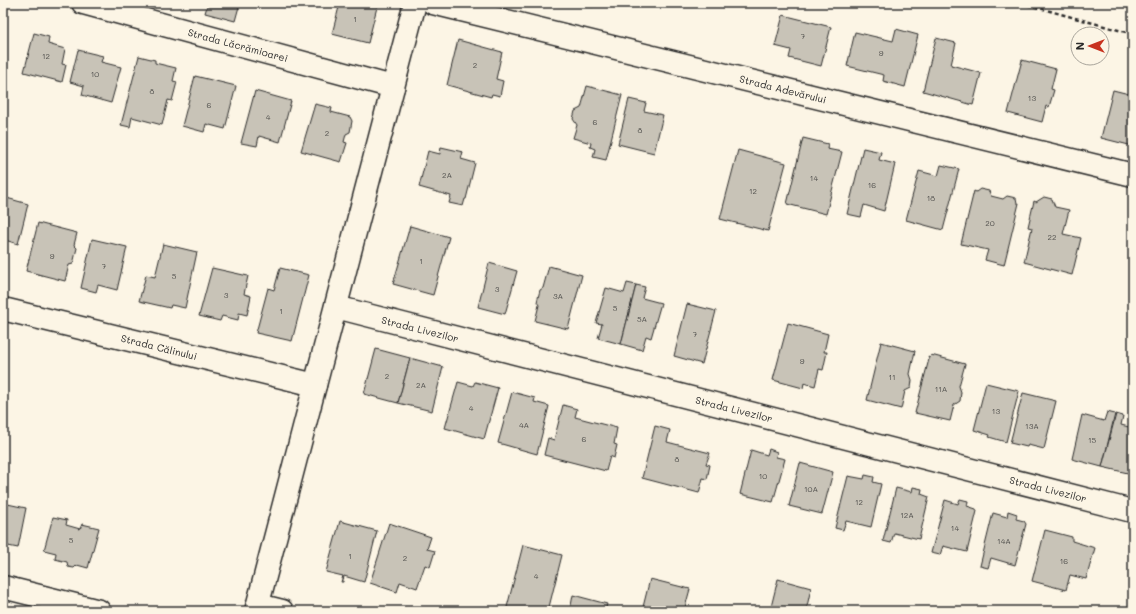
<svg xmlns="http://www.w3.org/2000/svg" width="1136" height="614" font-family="Mali,sans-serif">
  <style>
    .building { fill: #c8c3b7; stroke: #2b2b2b }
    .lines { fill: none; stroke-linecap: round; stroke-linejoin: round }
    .minor-casing { stroke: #2b2b2b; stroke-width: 25 }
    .path { stroke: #2b2b2b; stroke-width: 2.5; stroke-dasharray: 4 3; stroke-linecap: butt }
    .minor { stroke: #fcf5e5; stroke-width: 22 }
    .labels { text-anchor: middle; stroke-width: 4; stroke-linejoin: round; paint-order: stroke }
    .number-label { font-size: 8px; fill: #52514e }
    .street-label { font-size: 10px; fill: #2b2b2b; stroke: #fcf5e5 }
  </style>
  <rect width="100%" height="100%" fill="#fcf5e5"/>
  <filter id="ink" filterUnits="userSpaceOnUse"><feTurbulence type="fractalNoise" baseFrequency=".025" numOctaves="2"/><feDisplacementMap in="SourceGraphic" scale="8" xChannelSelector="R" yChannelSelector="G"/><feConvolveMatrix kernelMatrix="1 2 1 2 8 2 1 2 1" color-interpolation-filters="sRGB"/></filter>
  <g filter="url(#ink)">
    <g class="building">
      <polygon points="208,3 240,3 235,21 205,13"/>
      <polygon points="340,3 378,3 368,43 332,34"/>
      <polygon points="577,3 594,3 593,7"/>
      <polygon points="783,15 831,27 821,66 789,58 791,50 775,46"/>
      <polygon points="896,29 918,35 905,87 883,81 884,75 847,66 855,32 893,41"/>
      <polygon points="34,33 49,37 48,44 65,49 62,64 66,65 62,82 24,72"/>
      <polygon points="936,38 956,43 951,65 981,73 973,105 923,91"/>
      <polygon points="458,40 502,52 496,79 503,81 500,96 492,94 491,97 447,85"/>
      <polygon points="78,50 103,56 101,62 121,67 111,103 82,95 84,86 70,82"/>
      <polygon points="139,56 155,60 155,63 176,68 173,81 177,82 172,101 168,100 162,125 132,117 130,127 121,125"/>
      <polygon points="1022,60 1056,69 1051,89 1054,90 1049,107 1046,106 1042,122 1008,113"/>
      <polygon points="195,76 236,86 225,129 206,124 204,132 182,126"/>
      <polygon points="587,86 622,95 606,160 593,157 595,149 590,147 591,143 573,138 577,125 573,119 575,111 581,108"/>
      <polygon points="1113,90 1133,95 1133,146 1101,138"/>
      <polygon points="255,91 291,101 280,142 259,136 257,146 241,143"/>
      <polygon points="629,99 646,103 644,111 663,115 654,153 618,144"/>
      <polygon points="315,104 332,108 331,112 350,117 352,121 350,132 346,134 344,142 347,143 341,162 301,151"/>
      <polygon points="803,138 828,144 827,149 842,152 826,214 787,204"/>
      <polygon points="441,147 463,152 461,159 475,163 466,199 465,199 463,206 449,203 451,196 419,187 428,151 440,154"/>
      <polygon points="863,148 881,152 879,160 895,164 884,211 864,205 861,217 847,214"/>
      <polygon points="738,150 786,163 768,231 720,219"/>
      <polygon points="941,165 959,169 943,230 906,220 919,171 938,176"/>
      <polygon points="980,189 989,191 991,196 1003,199 1007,196 1016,198 1017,203 1019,203 1004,265 985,260 988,250 961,244 974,191 976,192"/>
      <polygon points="3,197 28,204 18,244 5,240 3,247"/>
      <polygon points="1044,197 1052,199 1055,207 1069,210 1063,234 1081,238 1072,275 1024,262 1032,228 1028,227 1034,201 1036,202"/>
      <polygon points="38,223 77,233 74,245 77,248 73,264 69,265 65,281 26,271"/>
      <polygon points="410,226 449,237 433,295 393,284"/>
      <polygon points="92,239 127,247 117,290 98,285 96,292 81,288"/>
      <polygon points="163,244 197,252 185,308 171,305 170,308 139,301 146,275 155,277"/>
      <polygon points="489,263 517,271 505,314 478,307"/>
      <polygon points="549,266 582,275 568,329 535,321 539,305 537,302 540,290 543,288"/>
      <polygon points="212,268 248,276 244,294 251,296 247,315 239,313 238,320 222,316 220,321 199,316"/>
      <polygon points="280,268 309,275 292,341 256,333 268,288 274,290"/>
      <polygon points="627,283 636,285 621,344 598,338 602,324 596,323 606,288 624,293"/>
      <polygon points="636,285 645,287 642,298 661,303 651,338 646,336 642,350 621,344"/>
      <polygon points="687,304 716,311 702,364 674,356"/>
      <polygon points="788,323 828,334 824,352 827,352 823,370 819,369 815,386 804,383 803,388 773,380"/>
      <polygon points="881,342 915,351 910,374 912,380 911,388 905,391 901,409 867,400"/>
      <polygon points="376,349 410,358 398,403 364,394"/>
      <polygon points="931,355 965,364 959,386 961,392 960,401 954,405 950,421 915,413 929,359 928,357 930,358"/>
      <polygon points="410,358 443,367 432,411 398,403"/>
      <polygon points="458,382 473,386 475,382 498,388 484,439 445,428"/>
      <polygon points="986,383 1019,391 1006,442 989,437 990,435 974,430"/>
      <polygon points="512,392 535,398 534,402 549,406 537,454 498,443"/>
      <polygon points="1023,393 1056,401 1044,449 1028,445 1027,447 1010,443"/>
      <polygon points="563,405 577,409 575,417 617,428 614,444 617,445 614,458 610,456 606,471 544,455 548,438 554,440"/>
      <polygon points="1107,412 1115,414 1102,467 1072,459 1082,415 1104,421"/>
      <polygon points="1116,414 1123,416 1121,425 1133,428 1132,474 1102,467"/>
      <polygon points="655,426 670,430 667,442 710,453 706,464 710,465 707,479 703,478 699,493 642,478"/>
      <polygon points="769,449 777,452 776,457 785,459 773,502 740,494 751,450 767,455"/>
      <polygon points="800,463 833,472 822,514 789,506"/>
      <polygon points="865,475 874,477 873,482 881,484 871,527 846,521 843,530 835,528 848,476 864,479"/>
      <polygon points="913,487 922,489 921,494 929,497 919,539 894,533 891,543 883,541 896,488 912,492"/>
      <polygon points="960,499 968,501 967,506 976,509 977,511 967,552 943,546 940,555 931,553 945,500 958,504"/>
      <polygon points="3,503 26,508 18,548 3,545"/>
      <polygon points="1008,511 1017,514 1016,519 1024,521 1026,524 1015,565 991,558 988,568 980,566 993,513 1007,517"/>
      <polygon points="53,517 67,520 66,525 80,529 82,524 99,528 88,568 77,565 74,568 68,567 67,562 55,559 56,553 44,550"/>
      <polygon points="340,521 377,531 364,582 344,576 343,582 341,582 343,576 326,572"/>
      <polygon points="389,523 431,537 427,549 435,551 430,567 425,565 417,588 400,582 397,592 370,583"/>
      <polygon points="1045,530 1072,537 1072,541 1095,548 1086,579 1070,575 1066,590 1032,581"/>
      <polygon points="523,545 562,555 548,611 506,611"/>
      <polygon points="650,579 690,589 684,611 642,611"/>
      <polygon points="778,579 811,588 806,611 770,611"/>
      <polygon points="573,595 607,604 605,611 570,611"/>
    </g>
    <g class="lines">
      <defs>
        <g id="minor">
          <polyline points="83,3 393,87"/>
          <polyline points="433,3 1133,175"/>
          <polyline points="336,307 1132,511"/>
          <polyline points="3,309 315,385"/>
          <polyline points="3,587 99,611"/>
          <polyline points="258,605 282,611"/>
          <polyline points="256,611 415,3"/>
        </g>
      </defs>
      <use href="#minor" class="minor-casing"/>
      <polyline class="path" points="1021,3 1133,34"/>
      <use href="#minor" class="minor"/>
    </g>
  </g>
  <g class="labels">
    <g class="number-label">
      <text x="355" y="22">1</text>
      <text x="803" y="39">7</text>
      <text x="881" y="56">9</text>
      <text x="46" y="59">12</text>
      <text x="475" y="68">2</text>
      <text x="95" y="77">10</text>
      <text x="152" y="94">8</text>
      <text x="1032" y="101">13</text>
      <text x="209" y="108">6</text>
      <text x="268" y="120">4</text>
      <text x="595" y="125">6</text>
      <text x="640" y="133">8</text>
      <text x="327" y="136">2</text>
      <text x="447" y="178">2A</text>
      <text x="814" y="181">14</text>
      <text x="872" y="188">16</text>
      <text x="753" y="194">12</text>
      <text x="931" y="201">18</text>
      <text x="990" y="226">20</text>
      <text x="1052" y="240">22</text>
      <text x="52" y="259">9</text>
      <text x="421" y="264">1</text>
      <text x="104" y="269">7</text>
      <text x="174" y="279">5</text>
      <text x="497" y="292">3</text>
      <text x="226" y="298">3</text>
      <text x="558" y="299">3A</text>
      <text x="615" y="311">5</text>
      <text x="281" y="314">1</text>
      <text x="642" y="322">5A</text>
      <text x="695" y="337">7</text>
      <text x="802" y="364">9</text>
      <text x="387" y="379">2</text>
      <text x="892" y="380">11</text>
      <text x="421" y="388">2A</text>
      <text x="941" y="392">11A</text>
      <text x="471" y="411">4</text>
      <text x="996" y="414">13</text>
      <text x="524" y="428">4A</text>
      <text x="1032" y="429">13A</text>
      <text x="584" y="442">6</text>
      <text x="1092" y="443">15</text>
      <text x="677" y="462">8</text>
      <text x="763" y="479">10</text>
      <text x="811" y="492">10A</text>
      <text x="859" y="505">12</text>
      <text x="907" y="518">12A</text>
      <text x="955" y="531">14</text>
      <text x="71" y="543">5</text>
      <text x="1004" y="544">14A</text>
      <text x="350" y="559">1</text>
      <text x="405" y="561">2</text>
      <text x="1064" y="564">16</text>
      <text x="536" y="579">4</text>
    </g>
    <g class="street-label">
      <text transform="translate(238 45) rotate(15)" y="4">Strada Lăcrămioarei</text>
      <text transform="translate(783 89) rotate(14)" y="4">Strada Adevărului</text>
      <text transform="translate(420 329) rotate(14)" y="4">Strada Livezilor</text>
      <text transform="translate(159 347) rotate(14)" y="4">Strada Călinului</text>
      <text transform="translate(734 409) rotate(14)" y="4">Strada Livezilor</text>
      <text transform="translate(1048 489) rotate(14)" y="4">Strada Livezilor</text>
    </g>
  </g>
  <rect width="1136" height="614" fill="none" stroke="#fcf5e5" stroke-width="16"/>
  <rect x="8" y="8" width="1120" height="598" fill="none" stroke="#2b2b2b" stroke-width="1.5" filter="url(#ink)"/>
  <g transform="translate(1090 46) rotate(270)"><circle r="19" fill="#fcf5e5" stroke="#a8a49b"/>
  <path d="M0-3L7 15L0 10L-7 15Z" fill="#c8321e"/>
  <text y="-6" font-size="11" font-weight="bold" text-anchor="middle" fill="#2b2b2b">N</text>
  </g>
</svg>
